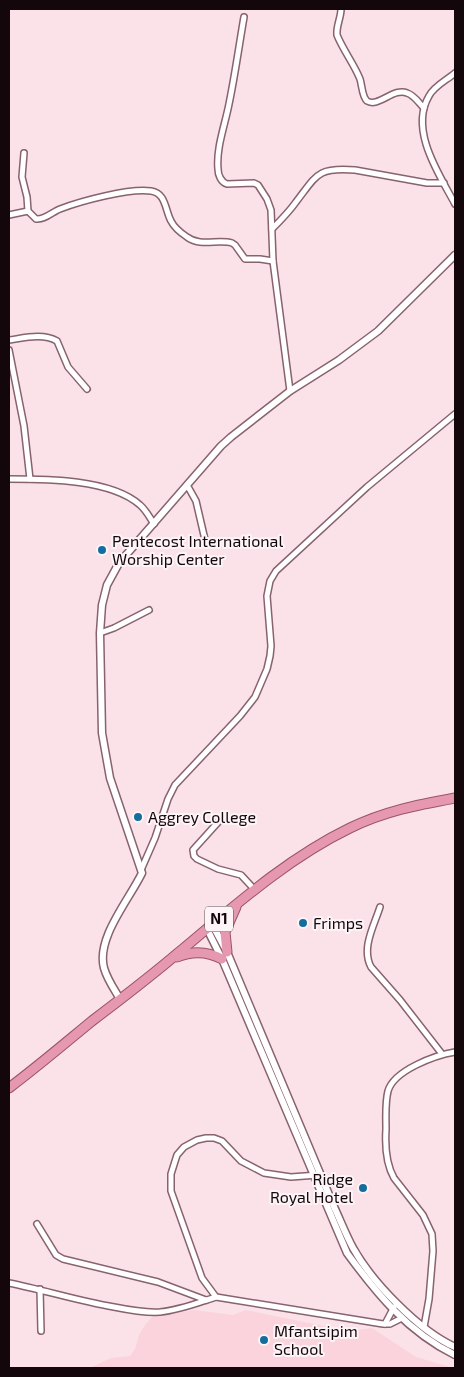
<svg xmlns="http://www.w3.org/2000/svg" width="464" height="1377" font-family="'Exo 2',sans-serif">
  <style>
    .built { fill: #fbd3dd }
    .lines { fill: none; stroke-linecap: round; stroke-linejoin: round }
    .minor-casing { stroke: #87636d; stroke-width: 8 }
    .tertiary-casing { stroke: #87636d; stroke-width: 9 }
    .trunk-casing { stroke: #995469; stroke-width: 11 }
    .minor { stroke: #fff; stroke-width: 5 }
    .tertiary { stroke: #fff; stroke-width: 6 }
    .trunk { stroke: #e698b0; stroke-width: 9 }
    .poi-dot { fill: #156d9d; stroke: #fcf4f6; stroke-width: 2 }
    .labels { text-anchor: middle; stroke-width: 4; stroke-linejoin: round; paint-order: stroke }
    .shield { fill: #fcf4f6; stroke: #5a4e52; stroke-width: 1 }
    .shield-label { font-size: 15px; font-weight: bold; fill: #14070b }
    .poi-label { font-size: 16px; fill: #14070b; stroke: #fcf4f6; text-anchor: start }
  </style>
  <rect width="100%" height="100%" fill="#fbe2e8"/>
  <polygon class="built" points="194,1310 233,1315 246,1310 348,1331 372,1328 416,1357 454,1368 90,1368 111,1358 130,1356 135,1349 139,1335 145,1325 153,1316"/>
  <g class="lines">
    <defs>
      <g id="minor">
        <path d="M341,9C341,18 336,26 337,35C343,50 354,64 360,79C362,85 362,97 367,101C378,108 394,87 407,93C414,95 419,103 424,108"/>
        <path d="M244,17C239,46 235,75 229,104C225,125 216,148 218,169C218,175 221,182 227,184L254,183L258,185L267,199L271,210L273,261L290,391"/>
        <path d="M455,73C447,80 434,86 429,96C409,130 439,174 455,204"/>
        <path d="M24,153L22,177L27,197L28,211L36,219C45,220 52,212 60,209C81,201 129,188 151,191C166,193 165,210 171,221C174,227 181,233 187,237C200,247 218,239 232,243L235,245L245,259H260L273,261"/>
        <polyline points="9,215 28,211"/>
        <path d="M272,229C281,220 289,212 296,202C317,175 317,167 355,170L427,183H444"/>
        <path d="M9,340C24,338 43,333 57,341L68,367L87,389"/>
        <polyline points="9,350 24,426 30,479"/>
        <path d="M9,479C46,479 111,479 140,505C146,510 150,518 154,524"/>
        <polyline points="187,485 196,501 206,544"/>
        <polyline points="100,633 114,628 149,610"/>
        <polyline points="221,819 193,850 194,856 197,859 218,869 241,875 255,890"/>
        <polyline points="141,870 155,838 168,799 175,785 240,716 255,697 267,669 270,656 271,646 267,596 270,581 276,571 367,487 455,414"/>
        <path d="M380,907C374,926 361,948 371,967L400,1000L442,1054"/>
        <polyline points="318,1175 291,1177 264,1173 241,1161 222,1141 214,1138 206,1138 197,1140 184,1147 177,1155 171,1174 171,1191 202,1278 216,1297 383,1324 390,1324 402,1318"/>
        <polyline points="37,1224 56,1255 63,1259 158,1282 206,1300"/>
        <path d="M9,1283C44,1290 78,1301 114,1307C129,1310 145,1313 160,1312C180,1310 197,1303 216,1297"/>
        <polyline points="40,1289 41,1331"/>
        <polyline points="385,1324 394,1307"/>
        <path d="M424,1327L429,1299L433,1251L432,1234L423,1215L394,1178C386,1164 385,1145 386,1129C386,1117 385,1103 388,1091C394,1070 436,1055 455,1052"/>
      </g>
      <g id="tertiary">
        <path d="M212,924L227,952L335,1209C341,1222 346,1235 353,1248C372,1282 419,1331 455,1347"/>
        <path d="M207,929L222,959L347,1253C377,1294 408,1332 455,1355"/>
        <path d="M120,999C114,989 107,979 104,968C96,938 129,900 142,873L110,778L102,733L100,633L102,605L107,585L119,563L221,446L231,437L290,391L339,360L378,331L455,255"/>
      </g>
      <g id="trunk">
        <polyline points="227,952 225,932 236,907"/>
        <path d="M177,957C192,951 207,951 222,959"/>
        <path d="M9,1088C37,1067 64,1044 92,1021C121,999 150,977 178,953C232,908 286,859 350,828C385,811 417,805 455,798"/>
      </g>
    </defs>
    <use href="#minor" class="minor-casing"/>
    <use href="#tertiary" class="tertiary-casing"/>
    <use href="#trunk" class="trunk-casing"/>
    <use href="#minor" class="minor"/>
    <use href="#tertiary" class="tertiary"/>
    <use href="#trunk" class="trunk"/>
  </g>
  <g class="poi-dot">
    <circle cx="102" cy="550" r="5"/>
    <circle cx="138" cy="817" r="5"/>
    <circle cx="303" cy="923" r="5"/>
    <circle cx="363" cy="1188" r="5"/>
    <circle cx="264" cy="1340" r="5"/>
  </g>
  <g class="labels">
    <rect class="shield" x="205" y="906.5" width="28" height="25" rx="4"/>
    <g class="shield-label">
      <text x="219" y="924">N1</text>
    </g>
    <g class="poi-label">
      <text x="112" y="547">Pentecost International<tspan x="112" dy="18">Worship Center</tspan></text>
      <text x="148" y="823">Aggrey College</text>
      <text x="313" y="929">Frimps</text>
      <text x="353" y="1185" text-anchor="end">Ridge<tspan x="353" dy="18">Royal Hotel</tspan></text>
      <text x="274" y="1337">Mfantsipim<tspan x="274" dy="18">School</tspan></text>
    </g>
  </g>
  <rect width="464" height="1377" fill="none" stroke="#14070b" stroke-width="20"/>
</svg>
